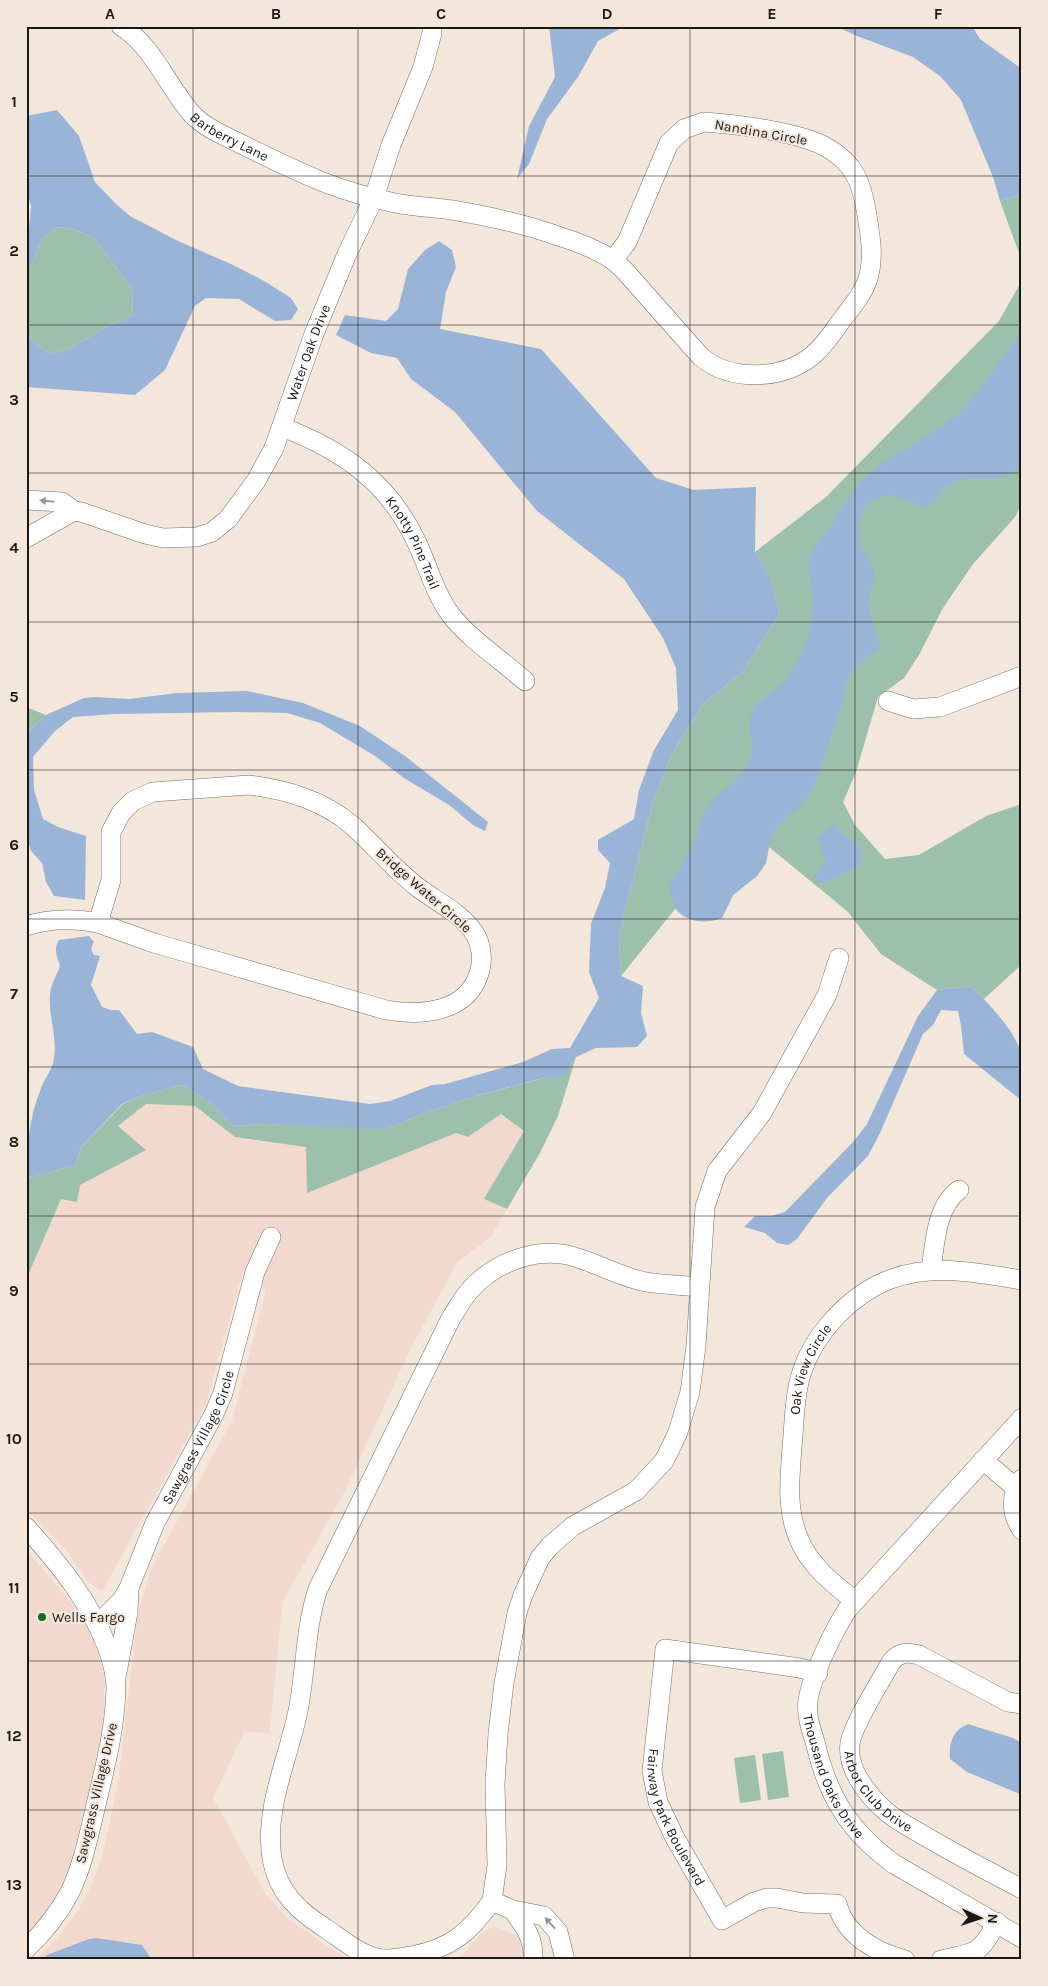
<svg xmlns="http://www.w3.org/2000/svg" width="1048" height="1986" font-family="Karla,sans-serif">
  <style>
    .commercial { fill: #f1d9ce }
    .green { fill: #9cc0ac }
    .water { fill: #9ab4d7 }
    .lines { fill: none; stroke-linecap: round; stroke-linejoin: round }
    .minor-casing { stroke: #796e64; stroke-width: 20 }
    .minor { stroke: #fff; stroke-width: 19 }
    .oneway { fill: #999795 }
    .grid { fill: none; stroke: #1c1814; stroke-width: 1; stroke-opacity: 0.55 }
    .poi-dot { fill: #0b6e1c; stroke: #f3e6db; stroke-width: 2 }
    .labels { text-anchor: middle; stroke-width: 4; stroke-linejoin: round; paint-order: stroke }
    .street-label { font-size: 14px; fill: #1c1814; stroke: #f3e6db }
    .poi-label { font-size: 14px; fill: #1c1814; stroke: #f3e6db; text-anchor: start }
    .neatline { fill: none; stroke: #1c1814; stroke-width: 2 }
    .grid-label { font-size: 16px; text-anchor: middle; font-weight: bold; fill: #1c1814 }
  </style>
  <rect width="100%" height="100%" fill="#f3e6db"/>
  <g class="commercial">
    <polygon points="146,1104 195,1106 235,1137 307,1147 307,1192 456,1133 468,1137 501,1114 524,1131 484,1199 507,1209 490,1238 457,1262 408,1354 345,1491 282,1603 270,1733 244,1732 213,1798 265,1893 286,1917 331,1949 351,1960 35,1960 60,1935 78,1911 92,1884 102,1858 118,1783 138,1612 152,1567 232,1421 266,1290 243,1271 206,1404 102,1591 88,1582 65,1549 26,1510 26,1280 61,1199 80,1185 146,1150 118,1126"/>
    <polygon points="26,1550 75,1607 94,1641 104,1673 104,1723 97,1776 73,1866 55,1901 33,1932 26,1938"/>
    <polygon points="494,1926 519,1936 524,1947 526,1960 451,1960 462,1956 480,1934"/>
  </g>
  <g class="green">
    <path d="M1022,194V502L1016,516L973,564L943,608L919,655L904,678L878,697L856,772L843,802L855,825L885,859L919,855L986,816L1022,804V964L984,999L971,986L937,990L881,954L847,911L769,847L766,863L757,876L733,895L722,918C701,925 692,921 675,909L621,976L619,938L625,910L653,802L673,752L703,704L742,673L780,613L769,576L755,552L826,497L999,321L1020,284V256L1000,201Z"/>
    <polygon points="57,227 73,229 94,238 132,289 133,315 102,329 69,349 49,354 26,335 26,278 42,239"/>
    <polygon points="26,707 46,715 26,734"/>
    <path d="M576,1057L558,1116L540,1153L507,1209L484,1199L524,1131L501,1114L468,1137L456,1133L307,1193L306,1147L235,1137L195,1106L146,1104L118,1126L146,1150L80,1185L77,1202L61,1199L26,1280V1177L36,1176L76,1165L81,1147L124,1103L147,1094L182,1085L212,1104L233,1126L263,1124L389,1128L425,1113L476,1096L544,1078C563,1078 566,1073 576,1057Z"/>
    <polygon points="783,1751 789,1797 768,1800 762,1754"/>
    <polygon points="755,1755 761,1800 740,1803 734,1758"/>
  </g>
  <g class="water">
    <polygon points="549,26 625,26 598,41 578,77 547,119 529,164 517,179 529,126 555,77"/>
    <polygon points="836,26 972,26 980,39 1022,69 1022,194 1000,201 993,177 961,100 940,76 913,57 857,36"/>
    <polygon points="57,110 79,136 95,182 116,204 130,216 176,240 231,264 266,282 291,298 298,309 291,320 275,321 239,299 206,298 195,306 165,370 135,395 26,387 26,335 49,354 69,349 102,329 133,315 132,289 94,238 73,229 57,227 42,239 26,278 26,241 28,239 31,206 26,188 26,116"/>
    <path d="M439,241L452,250L456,267L446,292L440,329L541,349L656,478L694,490L756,487L755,552L769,575L780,613L742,673L703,704L673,752L653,802L625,910L619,938L621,976L643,986L641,1013L647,1036L637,1047L596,1048L576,1057L566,1073L555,1078H543L476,1096L425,1113L389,1128L370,1129L263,1124L233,1126L212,1104L182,1085L147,1094L123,1103L81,1147L76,1165L36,1176L26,1177C26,1150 30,1115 40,1091C43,1081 50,1073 53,1063C59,1040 48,1017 50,995C50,986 57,975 60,966C57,956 53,949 59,940L89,936L92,940L94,941L91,949L94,955L100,956L91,985L102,1007L111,1010H119L137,1034L152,1032L193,1047L203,1069L238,1086L370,1104L390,1101L432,1085L445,1084L523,1062L552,1049L570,1048L599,998L589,972L591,924L605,888L610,863L598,850V840L634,819L639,790L654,750L678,710L676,668L663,638L624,579L537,511L455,412L411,379L397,358L371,353L336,335L345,315L386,321L398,309L408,269L425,250Z"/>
    <path d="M1022,332V424C1013,437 1028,454 1018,467C1006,482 981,478 964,479C944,481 940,502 928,505C911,510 898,486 874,500C866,505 861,511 860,521C856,536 861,546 868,560C871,564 874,569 874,573C874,584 869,593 869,603C868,615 876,632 880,643L879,649L857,665L848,678L841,709L813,789L802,805L779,824L770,840L766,863L757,876L733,895L722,918C706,923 688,924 676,909C672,904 671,893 669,886C679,870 690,853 697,836C699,829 699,821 703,814C713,794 743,779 750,760C756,744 744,724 754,708C759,701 777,689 785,680C805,654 814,625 812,592C811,580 808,569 808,558L860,482L884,462L941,427L966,407Z"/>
    <polygon points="247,691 303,703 360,726 405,756 488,822 485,831 473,825 449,805 404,778 375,756 320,723 287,713 237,712 115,714 73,717 55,731 33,757 34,790 43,819 58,827 86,836 85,900 54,896 46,882 42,863 31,851 26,836 26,734 46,715 84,698 95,697 129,699 177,693"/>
    <path d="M834,823L842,833L858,845L862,862L857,867L822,884L814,877C830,859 825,859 817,838Z"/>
    <path d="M971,986C988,1003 1019,1034 1022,1058C1023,1072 1022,1087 1022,1101L964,1054L961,1026L958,1011L941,1010L933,1025L923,1034L880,1133L868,1156L827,1198L797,1239L788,1245L777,1243L765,1233L744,1227L755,1216H771L785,1212L854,1141L867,1124L918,1016L937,990Z"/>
    <path d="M968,1724L1013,1738L1022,1743V1795L967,1772L950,1759C949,1742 952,1731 968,1724Z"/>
    <polygon points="96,1938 142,1945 152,1960 248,1957 251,1960 41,1960 47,1955 89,1939"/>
  </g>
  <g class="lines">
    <defs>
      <g id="minor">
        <path id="s1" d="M121,26C154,47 167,86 192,114C204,127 221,134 237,142C265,156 294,170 323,182C346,191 371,198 395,203C414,207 433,207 452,210C488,216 524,224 558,236C578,242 596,249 613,260"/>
        <path d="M704,122C735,124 799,132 826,147C855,163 862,184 867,215C870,235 874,255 869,275C865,291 854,304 844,317C834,330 826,344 813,355C783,380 732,382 701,357L624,270L613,260L627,242L669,143L684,129Z"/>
        <path id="s2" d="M282,427C342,450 389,482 417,543C428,566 435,594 451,615C467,637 504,662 525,681"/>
        <polyline points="26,500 62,502 74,511 26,538"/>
        <path id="s3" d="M74,511L81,512L145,534L163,538L197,537L212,532L228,519L256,481L274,448L314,334L347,254L374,198L391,145L423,67L432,33V26"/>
        <polyline points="888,701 913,709 940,707 1022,676"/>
        <path d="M249,785C287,790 323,800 353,826C375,846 393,868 416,886C435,901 462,913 475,934C481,944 483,958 480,970C469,1013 422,1016 386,1010L154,943L98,923L111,880V832L121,813L133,801L153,792Z"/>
        <path d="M26,926C51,918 73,918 98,923"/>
        <path d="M931,1270C935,1243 936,1206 959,1190"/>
        <path id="s4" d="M1022,1418L847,1610C834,1630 811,1677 808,1701C806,1715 811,1729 815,1742C828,1797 849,1831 894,1864L1022,1938"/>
        <polyline points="983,1460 1016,1488"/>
        <path d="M1022,1479C1010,1495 1011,1514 1022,1530"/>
        <path d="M26,1527C60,1565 92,1604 109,1652C113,1664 116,1678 116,1689C115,1729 105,1767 96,1805C89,1834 83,1865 70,1892C59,1913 44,1932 26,1949"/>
        <path id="s5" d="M855,1601C832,1583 809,1565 798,1537C786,1507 790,1478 792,1447C794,1428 794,1407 798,1387C807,1340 847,1296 891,1279C935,1263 977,1273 1022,1280"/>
        <path id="s6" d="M98,1624L122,1600L129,1588L155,1523L214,1414L223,1393L255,1272L271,1237"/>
        <polyline points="117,1673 128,1612 129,1589"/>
        <path id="s7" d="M818,1673L800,1668L665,1649L652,1771L658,1802L675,1838L722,1920L754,1902L767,1898H777L803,1903L837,1904C845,1935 875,1952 905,1960"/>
        <path id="s8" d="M1022,1704L1008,1702L919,1655C907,1652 899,1652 891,1662C880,1683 854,1722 850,1743C846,1770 870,1798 889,1814C901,1823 915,1830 928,1838C959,1856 990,1872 1022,1889"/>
        <path d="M492,1901C469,1933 450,1949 411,1956C398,1958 386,1961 373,1957C356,1952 340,1938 325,1928C298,1911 278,1892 272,1859C264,1808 288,1760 298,1711C306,1671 305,1627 318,1589L451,1318C457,1309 463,1298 470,1290C496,1261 540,1245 578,1258C600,1265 624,1278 646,1282C663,1285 682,1285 699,1287"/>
        <path d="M513,1910C525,1928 534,1937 533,1960"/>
        <polyline points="565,1960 558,1932 544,1916 513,1910 492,1901 497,1865 495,1784 498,1734 504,1683 517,1613 523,1595 540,1558 550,1546 573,1526 636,1491 664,1461 671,1447 678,1432 690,1392 696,1346 705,1207 717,1171 762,1113 827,995 839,958"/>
        <path d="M941,1960C976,1952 979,1956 997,1922"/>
      </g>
    </defs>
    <use href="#minor" class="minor-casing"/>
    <use href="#minor" class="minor"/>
  </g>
  <defs><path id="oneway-solid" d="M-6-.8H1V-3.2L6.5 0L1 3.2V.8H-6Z" transform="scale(1.25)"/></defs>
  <g class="oneway">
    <use href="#oneway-solid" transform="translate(47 501) rotate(-175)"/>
    <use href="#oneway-solid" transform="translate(550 1923) rotate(-132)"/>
  </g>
  <path class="grid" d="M193,26V1960M358,26V1960M524,26V1960M690,26V1960M855,26V1960M26,176H1022M26,325H1022M26,473H1022M26,622H1022M26,770H1022M26,919H1022M26,1067H1022M26,1216H1022M26,1364H1022M26,1513H1022M26,1661H1022M26,1810H1022"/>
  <circle class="poi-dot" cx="42" cy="1617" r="5"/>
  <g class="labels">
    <g class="street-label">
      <text transform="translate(761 132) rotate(10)" y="5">Nandina Circle</text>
      <text dy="5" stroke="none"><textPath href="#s1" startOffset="158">Barberry Lane</textPath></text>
      <text dy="5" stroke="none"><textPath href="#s3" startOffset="350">Water Oak Drive</textPath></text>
      <text dy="5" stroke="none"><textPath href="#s2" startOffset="181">Knotty Pine Trail</textPath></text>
      <text transform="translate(424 890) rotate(41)" y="5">Bridge Water Circle</text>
      <text dy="5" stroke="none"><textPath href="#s5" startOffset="259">Oak View Circle</textPath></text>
      <text dy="5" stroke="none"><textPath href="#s6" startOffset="214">Sawgrass Village Circle</textPath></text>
      <text dy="5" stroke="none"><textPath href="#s4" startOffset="440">Thousand Oaks Drive</textPath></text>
      <text dy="5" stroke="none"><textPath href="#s8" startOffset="296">Arbor Club Drive</textPath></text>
      <text transform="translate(96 1793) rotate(-77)" y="5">Sawgrass Village Drive</text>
      <text dy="5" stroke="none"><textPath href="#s7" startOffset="329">Fairway Park Boulevard</textPath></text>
    </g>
    <g class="poi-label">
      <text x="52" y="1622">Wells Fargo</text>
    </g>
  </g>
  <rect width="1048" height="1986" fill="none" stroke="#f3e6db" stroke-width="55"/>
  <g transform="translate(980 1918) rotate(93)" stroke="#f3e6db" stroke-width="4" paint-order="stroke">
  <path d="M0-4L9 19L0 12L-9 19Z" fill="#1c1814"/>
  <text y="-8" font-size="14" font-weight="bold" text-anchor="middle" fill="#1c1814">N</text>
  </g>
  <rect x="28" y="28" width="992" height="1930" class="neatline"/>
  <g class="grid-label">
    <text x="110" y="19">A</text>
    <text x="276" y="19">B</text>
    <text x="441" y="19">C</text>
    <text x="607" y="19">D</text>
    <text x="772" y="19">E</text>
    <text x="938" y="19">F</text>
    <text x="14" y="107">1</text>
    <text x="14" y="256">2</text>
    <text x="14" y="405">3</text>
    <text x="14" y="553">4</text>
    <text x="14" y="702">5</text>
    <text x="14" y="850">6</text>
    <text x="14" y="999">7</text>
    <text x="14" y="1147">8</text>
    <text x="14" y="1296">9</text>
    <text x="14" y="1444">10</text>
    <text x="14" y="1593">11</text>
    <text x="14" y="1741">12</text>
    <text x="14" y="1890">13</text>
  </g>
</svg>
